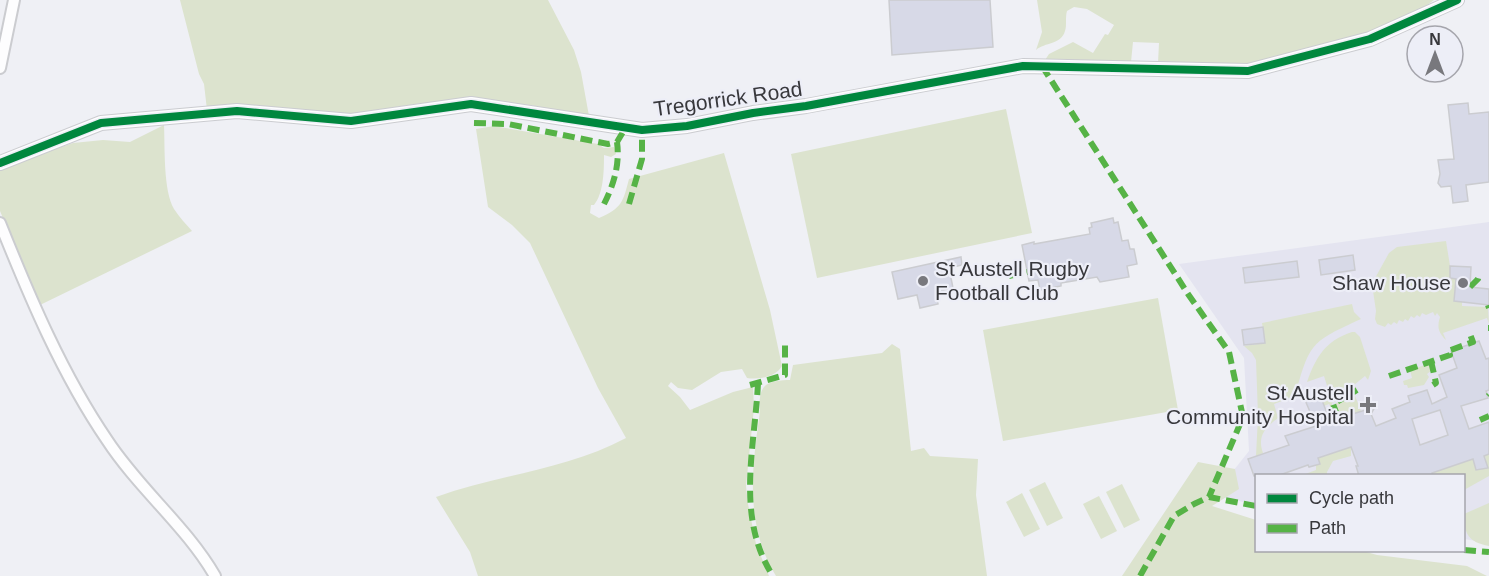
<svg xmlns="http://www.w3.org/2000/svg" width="1489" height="576" font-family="Arial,sans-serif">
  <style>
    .built { fill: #e4e4f0 }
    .green { fill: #dce3ce }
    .building { fill: #d7d9e7; stroke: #cbccd0; stroke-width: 1.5; fill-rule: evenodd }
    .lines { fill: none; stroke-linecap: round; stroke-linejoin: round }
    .minor-casing { stroke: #cbccd0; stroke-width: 14 }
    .tertiary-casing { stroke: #cbccd0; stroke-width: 16 }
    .minor { stroke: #fdfdfe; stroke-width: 10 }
    .tertiary { stroke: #fdfdfe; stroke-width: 14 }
    .quiet { stroke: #56b346; stroke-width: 6; stroke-dasharray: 12 6; stroke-linecap: butt }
    .cycleway-casing { stroke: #edeef7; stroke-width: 11 }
    .cycleway { stroke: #00873e; stroke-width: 8 }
    .poi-dot { fill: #78787d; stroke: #edeef7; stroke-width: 2 }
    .labels { text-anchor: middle; stroke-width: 4.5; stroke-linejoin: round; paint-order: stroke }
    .street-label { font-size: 21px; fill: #38383c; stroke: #edeef7 }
    .poi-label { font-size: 21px; fill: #38383c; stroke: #edeef7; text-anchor: end }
  </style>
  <rect width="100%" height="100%" fill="#eff0f5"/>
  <polygon class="built" points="1489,222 1489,543 1464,539 1464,476 1256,476 1256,505 1214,495 1249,451 1244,358 1179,264"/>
  <g class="green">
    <polygon points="180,0 548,0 574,50 581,72 589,116 530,105 456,100 416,104 352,114 207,110 204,84 199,74"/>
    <path d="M1037,0H1434C1399,27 1350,39 1308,51C1287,56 1267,63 1245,64C1217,66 1187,63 1158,63L1159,43L1133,42L1131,62L1045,60L1049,54L1073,42L1093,53L1105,34L1108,35L1114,25L1087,9L1074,7L1067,11C1065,18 1067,25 1065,31C1061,45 1045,42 1036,50L1042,32Z"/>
    <polygon points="1006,109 1032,233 817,278 791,154"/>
    <path d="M164,125C165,146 163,191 174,209C179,217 186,224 192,231L40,305L0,211V168L73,143L103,140L130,142Z"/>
    <path d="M494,126L598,144L604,148L614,147L616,154L611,157L604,155C604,169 604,193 594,205H591L590,213L599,218C622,208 623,202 629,179L724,153L770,310L782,366C776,377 758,380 747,378L742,369L721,372L692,390L678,388L671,382L668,386L680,397L690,410L733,392L753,387L754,408L746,486L748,504L756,544L769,576H478L470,552L436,497C500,474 566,470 626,438L598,388L530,243L512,225L488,207L476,129Z"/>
    <path d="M1446,241L1450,266V278L1456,279L1454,301L1462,302V306L1488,307L1489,324L1487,318L1443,333L1446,340C1438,332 1437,327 1440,317L1437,313L1435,316L1433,312L1426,315L1422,313L1420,317L1417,315L1414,318L1411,316L1408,321L1405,319L1403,322L1399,320L1397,324L1394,322L1391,325L1388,323L1385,327L1377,324L1375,319L1376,311L1373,291L1374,280L1389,253L1397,247Z"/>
    <polygon points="1158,298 1178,410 1003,441 983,330"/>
    <path d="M1352,304L1354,312L1361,319C1311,342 1310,342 1295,396L1274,404L1278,418C1265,428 1257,436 1263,453L1256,456L1258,416L1256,360L1252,353L1244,346L1265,343L1262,323Z"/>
    <path d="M1352,332H1355L1360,337L1371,371L1368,380L1365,376L1354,385L1357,389L1354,392L1332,403L1333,412L1329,404L1324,406L1320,395L1328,389L1324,376L1307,382C1316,357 1325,341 1352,332Z"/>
    <path d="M892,344L900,349L911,451L924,448L930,456L978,459L976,495L987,576H776C746,528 751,473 759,419C761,409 757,396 764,387C768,381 782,380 790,380L793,365L882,353Z"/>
    <polygon points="1431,363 1432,370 1427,374 1429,377 1424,385 1408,388 1407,385 1404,385 1403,381 1412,378 1410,370"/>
    <polygon points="1354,393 1361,411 1339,418 1335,404"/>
    <polygon points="1351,447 1351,456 1333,461 1327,472 1327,475 1300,476 1316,470 1316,465 1320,463 1318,458"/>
    <polygon points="1489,454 1489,476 1464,490 1464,476 1433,475 1432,473 1473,459 1476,470 1487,468 1485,456"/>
    <polygon points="1198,462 1235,469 1239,489 1212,506 1256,520 1256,550 1363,551 1377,555 1467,566 1487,576 1122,576"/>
    <polygon points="1045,482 1063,518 1047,526 1029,490"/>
    <polygon points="1122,484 1140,520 1124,528 1106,492"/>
    <polygon points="1022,493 1040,529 1024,537 1006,502"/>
    <polygon points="1099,496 1117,531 1101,539 1083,504"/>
    <path d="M1489,503V546C1468,542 1464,534 1464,514Z"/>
  </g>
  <g class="building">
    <polygon points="889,0 990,0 993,47 892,55"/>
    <polygon points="1468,103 1469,114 1489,112 1489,182 1466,185 1468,201 1453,203 1451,186 1441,187 1438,183 1440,174 1438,160 1454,159 1448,105"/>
    <polygon points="1113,218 1114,223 1118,222 1122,241 1128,240 1130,249 1134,249 1137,264 1127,266 1129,277 1100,282 1097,277 1061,283 1061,286 1040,290 1038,280 1029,281 1022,245 1034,242 1034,244 1090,234 1089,228 1092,227 1091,223"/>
    <polygon points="1353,255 1355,270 1321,275 1319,260"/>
    <polygon points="961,257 962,265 949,268 953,288 936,292 938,304 920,308 917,295 898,299 892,272"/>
    <polygon points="1297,261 1299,277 1245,283 1243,268"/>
    <polygon points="1450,266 1471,267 1470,287 1489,289 1489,305 1454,301 1456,279 1450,278"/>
    <polygon points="1263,327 1265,343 1244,345 1242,330"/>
    <path d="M1479,341L1486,359L1489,358V390L1486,391L1488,398L1461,406L1469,429L1489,422V454L1484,456L1488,468L1476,470L1473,459L1432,473L1433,476H1359L1356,466H1358L1351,447L1318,458L1320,464L1309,467L1308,465L1277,476H1254L1248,459L1289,445L1285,436L1316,426L1305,400L1320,395L1330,421L1375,407L1371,414L1376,426L1396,418L1392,409L1410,402L1408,396L1427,390L1432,404L1447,397L1439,375L1457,368L1451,351ZM1440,410L1448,435L1420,445L1412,419Z"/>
  </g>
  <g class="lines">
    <defs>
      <g id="minor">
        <polyline points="0,68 14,0"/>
        <path d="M0,223C30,298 62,374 107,440C139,489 186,526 215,576"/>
      </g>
      <polyline id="tertiary" points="0,163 101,123 237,111 351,121 471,104 642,130 687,126 753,113 806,106 1023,66 1248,71 1370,39 1457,0"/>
    </defs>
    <use href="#minor" class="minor-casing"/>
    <use href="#tertiary" class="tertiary-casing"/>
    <use href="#minor" class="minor"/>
    <use href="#tertiary" class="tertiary"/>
    <g class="quiet">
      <polyline points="1042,66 1188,294 1229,352 1243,417 1209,497"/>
      <polyline points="474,123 508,124 608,144 617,142 626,127"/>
      <path d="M604,204C614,184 620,164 617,142"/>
      <polyline points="629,204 642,159 642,130"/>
      <polyline points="1009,276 1027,272"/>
      <polyline points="1470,287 1478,279 1479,275"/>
      <polyline points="1488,305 1489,308"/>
      <polyline points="1488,328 1489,328"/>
      <polyline points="1431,361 1436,383 1433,385"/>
      <polyline points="1389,376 1450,355 1448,351 1473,342 1470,334"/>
      <path d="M758,383C755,447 735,517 773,576"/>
      <polyline points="750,385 785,375 785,341"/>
      <polyline points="1488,396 1489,395"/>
      <polyline points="1333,415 1336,412 1333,404 1357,390"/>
      <polyline points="1480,420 1489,416"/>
      <polyline points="1464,550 1489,552"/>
      <polyline points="1140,576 1174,516 1194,504 1209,497 1256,506"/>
    </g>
    <defs>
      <polyline id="cycleway" points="0,163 101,123 237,111 351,121 471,104 642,130 687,126 753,113 806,106 1023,66 1248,71 1370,39 1457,0"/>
    </defs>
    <use href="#cycleway" class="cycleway-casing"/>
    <use href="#cycleway" class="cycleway"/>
  </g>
  <g class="poi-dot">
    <circle cx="923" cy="281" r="6"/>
    <circle cx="1463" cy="283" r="6"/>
    <path d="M1365 396h6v6h6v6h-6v6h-6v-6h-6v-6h6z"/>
  </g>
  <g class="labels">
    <g class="street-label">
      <text transform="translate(728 99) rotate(-8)" y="7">Tregorrick Road</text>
    </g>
    <g class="poi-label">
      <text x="935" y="276" text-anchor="start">St Austell Rugby<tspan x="935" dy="24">Football Club</tspan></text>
      <text x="1451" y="290">Shaw House</text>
      <text x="1354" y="400">St Austell<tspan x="1354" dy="24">Community Hospital</tspan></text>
    </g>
  </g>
  <rect x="1255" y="474" width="210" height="78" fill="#edeef7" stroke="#a5a5ac" stroke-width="1.5"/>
  <rect x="1267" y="494" width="30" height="9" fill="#00873e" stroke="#a5a5ac" stroke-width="1.5"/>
  <text x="1309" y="504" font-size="18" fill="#38383c">Cycle path</text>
  <rect x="1267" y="524" width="30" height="9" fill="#56b346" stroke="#a5a5ac" stroke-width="1.5"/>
  <text x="1309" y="534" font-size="18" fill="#38383c">Path</text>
  <g transform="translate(1435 54)"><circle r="28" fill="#edeef7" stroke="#a5a5ac" stroke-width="1.5"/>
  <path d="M0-4.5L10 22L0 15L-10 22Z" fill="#78787d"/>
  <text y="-9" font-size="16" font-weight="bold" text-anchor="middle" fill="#38383c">N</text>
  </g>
</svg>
